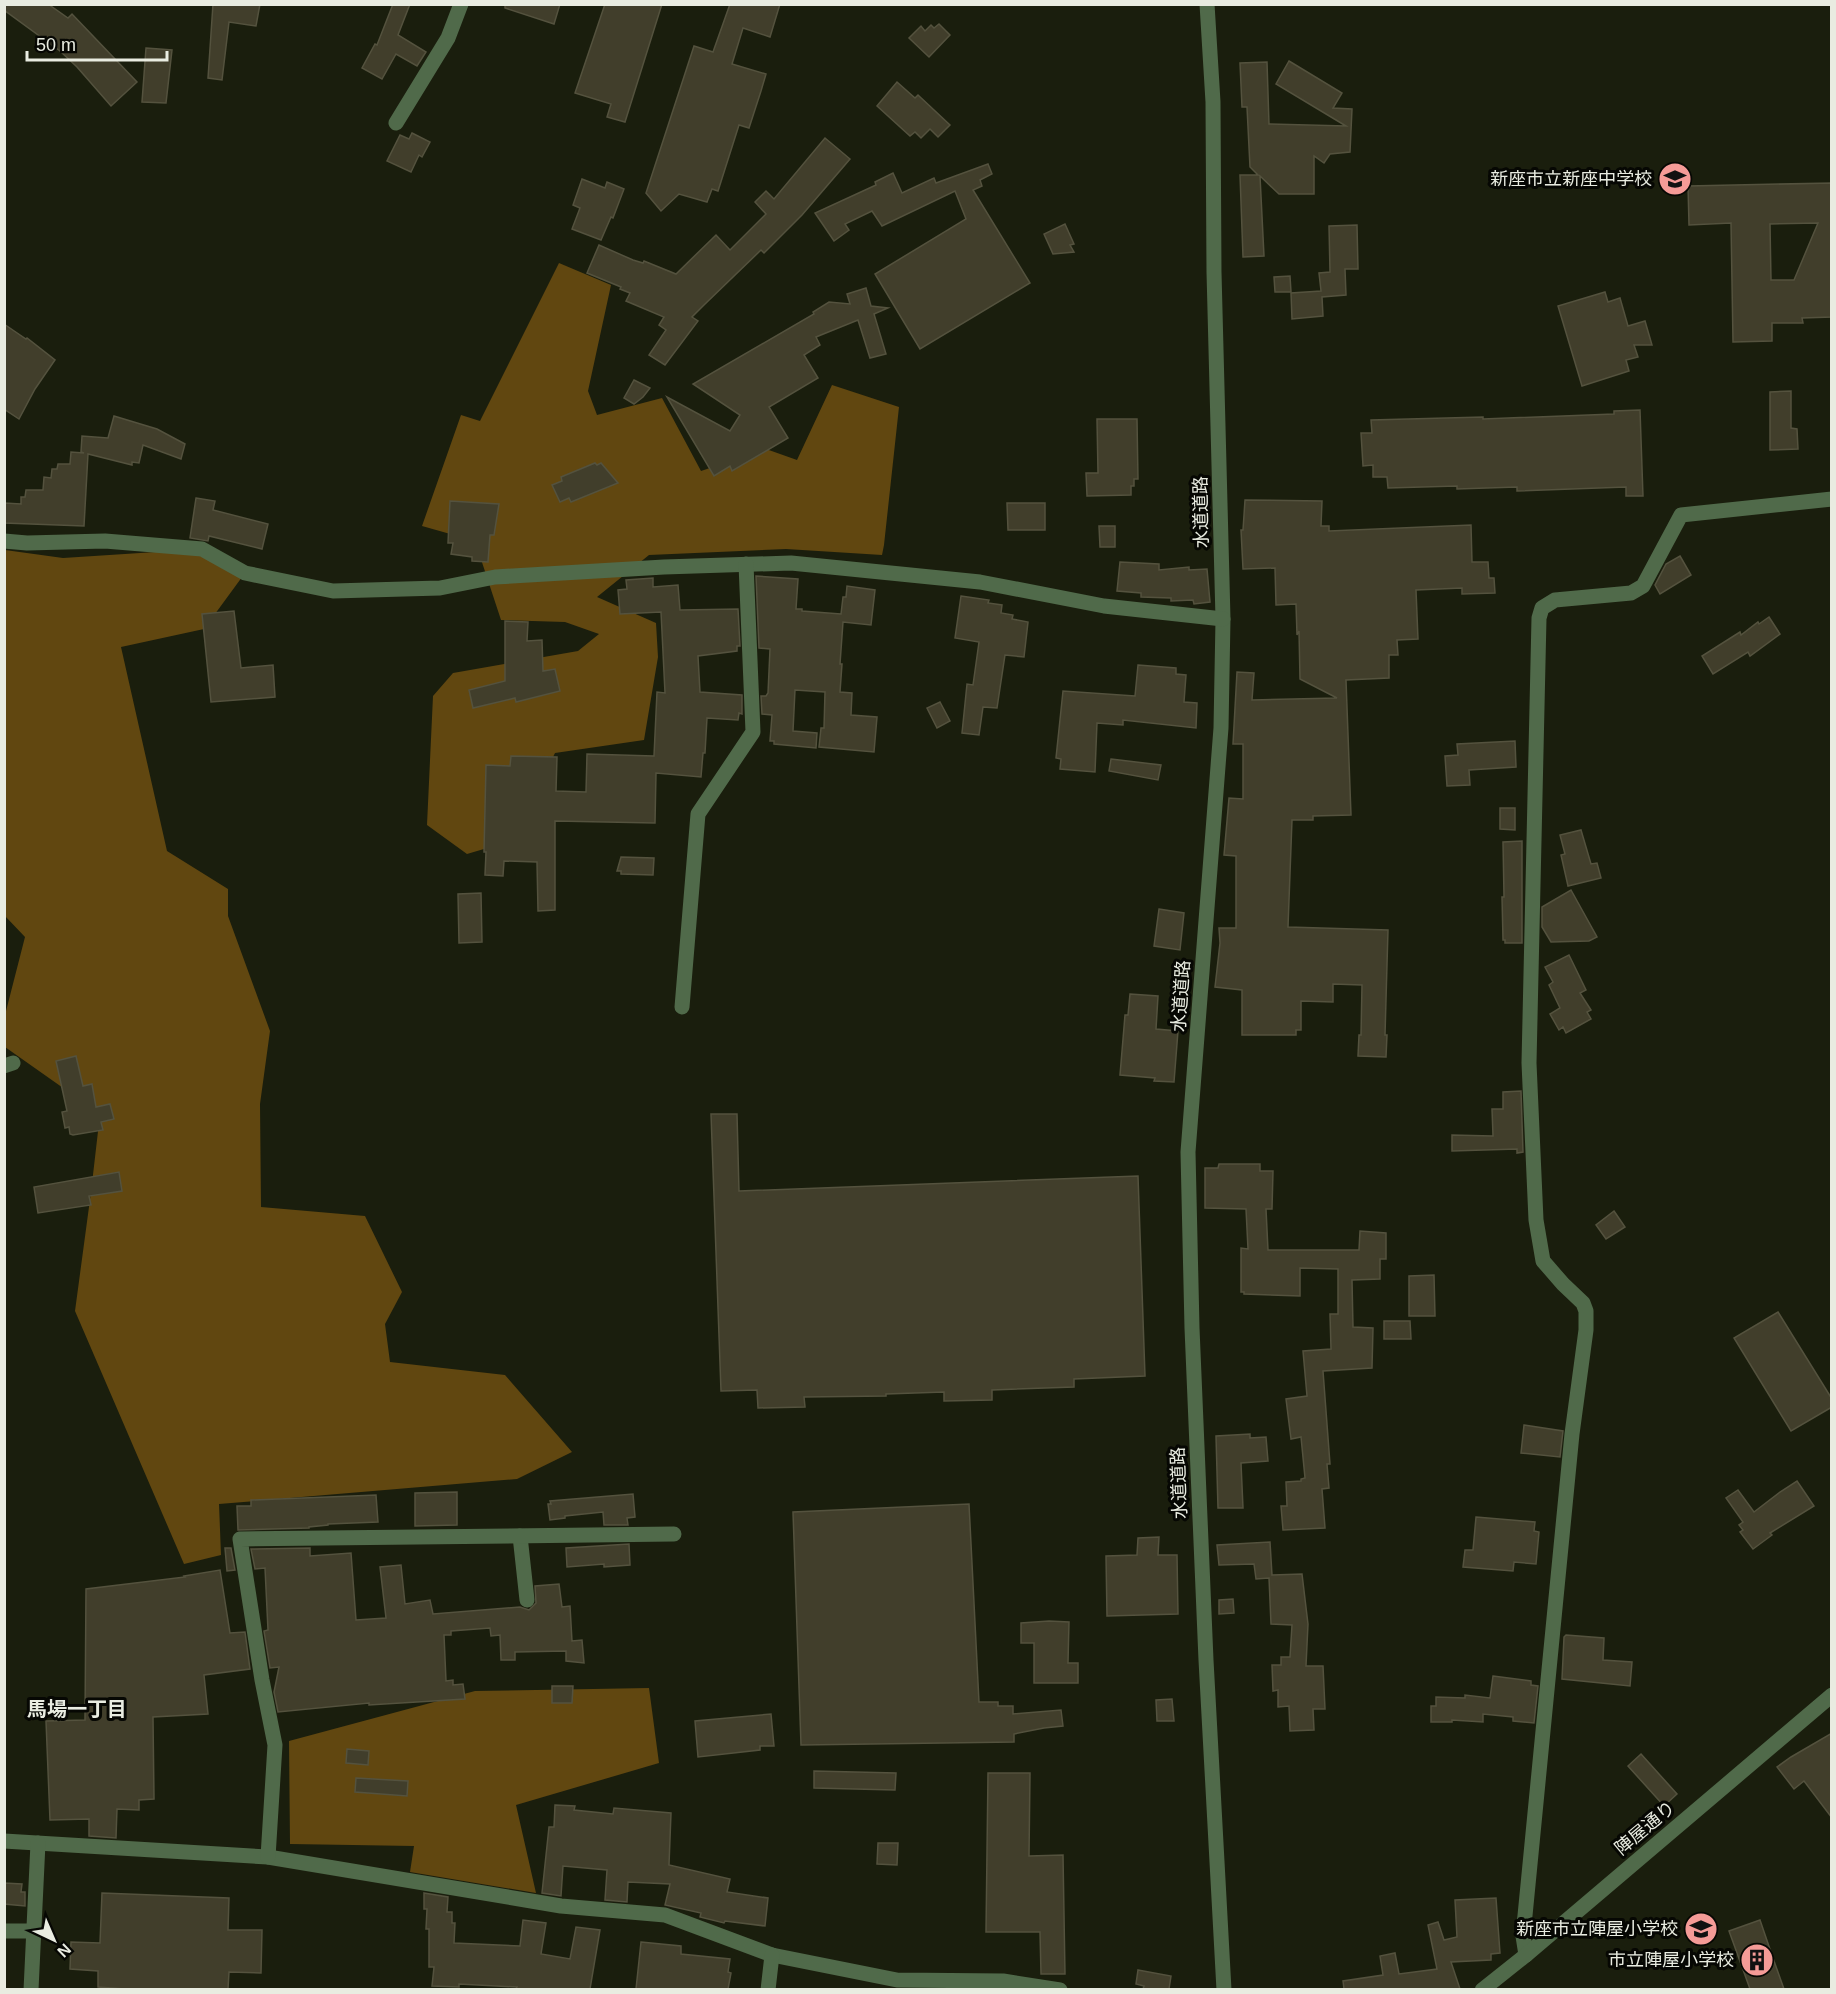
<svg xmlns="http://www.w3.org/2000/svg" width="1836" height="1994" font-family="Helvetica,'Noto Sans JP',sans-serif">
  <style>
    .forest { fill: #614710 }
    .building { fill: #413e2b; stroke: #54523e; stroke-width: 1.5; fill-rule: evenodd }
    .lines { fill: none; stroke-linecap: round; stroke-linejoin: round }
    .minor { stroke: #506a4a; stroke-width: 15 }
    .labels { text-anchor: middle; stroke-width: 6; stroke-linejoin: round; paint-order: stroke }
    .poi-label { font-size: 18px; fill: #e9ece1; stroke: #060703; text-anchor: end }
    .street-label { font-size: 18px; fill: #e9ece1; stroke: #060703 }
    .neighbourhood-label { font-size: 20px; font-weight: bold; fill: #e9ece1; stroke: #060703 }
  </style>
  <rect width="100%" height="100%" fill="#1a1e0d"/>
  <g class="forest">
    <polygon points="559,263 611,285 588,391 597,415 662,398 701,471 766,449 797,460 832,385 899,407 884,545 882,555 786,549 649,555 597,597 656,623 658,657 644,740 555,753 511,841 467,854 427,825 433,696 453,673 578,651 599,634 565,622 501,620 475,541 422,526 461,415 480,421"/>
    <polygon points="202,549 245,573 204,629 121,647 167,851 228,889 228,916 270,1031 260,1104 261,1207 365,1216 402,1292 385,1324 390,1362 505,1375 572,1452 517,1479 219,1504 221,1555 184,1564 75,1311 91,1192 100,1114 5,1047 5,1015 25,937 5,916 5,550 63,558"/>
    <polygon points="649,1688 659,1763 516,1805 536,1893 410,1872 414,1846 290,1844 289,1741 475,1691"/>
  </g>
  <g class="building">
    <polygon points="4,4 48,4 68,18 72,14 137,82 111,106 77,67 60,51 4,10"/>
    <polygon points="213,4 260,4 256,26 229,22 222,80 208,78"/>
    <polygon points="393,4 410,4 398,35 426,52 417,66 396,54 382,79 362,68 375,44 377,45"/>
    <polygon points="505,4 560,4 554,24 505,8"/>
    <polygon points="605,4 662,4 625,122 607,117 611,104 575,93"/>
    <polygon points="730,4 780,4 770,37 743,28 732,64 766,74 761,91 749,128 739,125 718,191 712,189 707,202 679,194 661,211 646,193 694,46 713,52"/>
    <polygon points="939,24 950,35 929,57 909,38 921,26 925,31 931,25 934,28"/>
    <polygon points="146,48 172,50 166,103 142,102"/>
    <polygon points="1289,61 1342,93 1333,108 1352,109 1350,152 1330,154 1324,163 1314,156 1314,194 1279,194 1260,176 1264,256 1243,257 1240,175 1258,175 1250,167 1247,107 1242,107 1240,63 1267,62 1269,124 1346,126 1276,84"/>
    <polygon points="897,82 915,98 918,95 950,125 938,137 930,129 921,138 915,132 910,136 877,106"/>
    <polygon points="412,133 430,142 422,157 419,155 411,172 387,161 400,135 409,139"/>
    <polygon points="825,138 850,159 802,215 764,253 761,250 704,305 692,317 698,321 665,365 649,355 666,330 659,325 664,317 626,301 630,293 620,289 621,287 587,273 599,245 633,260 643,263 644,261 676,274 716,235 730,250 766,214 755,202 766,191 774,199"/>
    <polygon points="988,164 992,174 980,180 982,186 973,190 1030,283 920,349 875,274 966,219 955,191 882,226 872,211 845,224 849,230 834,241 815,213 876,185 875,182 893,173 902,193 934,178 936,183"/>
    <polygon points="582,179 605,188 607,182 624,189 613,218 611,217 601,240 572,229 580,208 573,205"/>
    <path d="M1832,183V317L1802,318L1803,323H1772V341L1733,342L1731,223L1689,225L1688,186ZM1818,223L1794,280H1771L1770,224Z"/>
    <polygon points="1065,224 1074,244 1070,245 1074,252 1053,254 1044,234"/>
    <polygon points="1357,225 1358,269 1345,269 1346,295 1322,297 1323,316 1292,319 1291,293 1321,291 1319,273 1330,272 1329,226"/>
    <polygon points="1290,276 1291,292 1275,292 1274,277"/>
    <polygon points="866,288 871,306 888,308 874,314 886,354 870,358 858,320 816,337 820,345 804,355 818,378 769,407 788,438 732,471 730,466 714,476 667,397 730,431 740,415 693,384 814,314 813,312 829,302 850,304 847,294"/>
    <polygon points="1605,292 1608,302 1620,298 1628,326 1645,321 1652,345 1634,345 1638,357 1626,360 1629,371 1582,386 1558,306"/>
    <polygon points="4,324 26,339 27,338 55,360 35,389 19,419 4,409"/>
    <polygon points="634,380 650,388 643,397 634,404 624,398"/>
    <polygon points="1791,391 1791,428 1797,429 1798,449 1770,450 1770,392"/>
    <polygon points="1640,410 1643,496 1626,496 1626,487 1517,491 1517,487 1457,489 1457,486 1388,488 1387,477 1373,477 1373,465 1363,466 1361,433 1372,433 1371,420 1483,417 1483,419 1614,414 1614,411"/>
    <polygon points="114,416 157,429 185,444 181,459 143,445 139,463 132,462 132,465 88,454 84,526 4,523 5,503 21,504 21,497 25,497 26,490 43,490 44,477 51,478 52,469 57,469 58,464 70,464 71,452 84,453 81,452 82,436 108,438"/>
    <polygon points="1097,419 1137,419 1138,479 1134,479 1134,486 1131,486 1131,495 1087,496 1086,473 1098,473"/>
    <polygon points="595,463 597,465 601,463 618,483 571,502 569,498 560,502 552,485 562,481 561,477"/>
    <polygon points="196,498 215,501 213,510 268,524 262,549 209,536 208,541 190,538"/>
    <polygon points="1245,500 1322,501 1321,526 1329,526 1329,531 1471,525 1472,562 1488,562 1489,578 1494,578 1495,593 1462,594 1462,588 1416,590 1418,639 1397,640 1398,655 1389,655 1389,678 1346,680 1351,815 1313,816 1313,820 1292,820 1288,927 1388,930 1385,1035 1387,1035 1386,1057 1358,1056 1359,1035 1361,1035 1362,985 1333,984 1333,1002 1301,1001 1301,1030 1296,1030 1296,1035 1242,1035 1242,990 1215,987 1220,943 1219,928 1236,928 1236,856 1224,855 1229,798 1243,799 1243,744 1233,744 1237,672 1254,673 1252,700 1337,698 1300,679 1299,631 1297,635 1296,604 1276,605 1275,568 1243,569 1241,530 1243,530"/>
    <polygon points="450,501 499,504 494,535 490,535 488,562 472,561 472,557 451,554 453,543 448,543"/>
    <polygon points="1007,503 1045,503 1045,530 1008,530"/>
    <polygon points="1099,526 1115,526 1115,547 1100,547"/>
    <polygon points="1680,556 1691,575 1660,594 1655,585 1666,564"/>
    <polygon points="1120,562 1159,564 1159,570 1189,567 1189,570 1207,569 1210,602 1194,604 1193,600 1171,601 1171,598 1141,597 1141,593 1117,591"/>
    <polygon points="756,576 798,579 796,609 802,609 802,611 841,614 843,597 846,597 847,586 875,590 871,625 843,622 840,664 842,664 840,692 852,693 851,715 877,717 874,752 819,747 821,728 824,728 825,692 795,690 793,731 817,733 816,748 774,744 774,741 770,741 772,715 762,714 761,696 766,696 768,693 770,649 759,648"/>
    <polygon points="653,578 653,587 678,585 680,610 738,609 740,646 737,646 737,651 698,656 700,692 742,695 742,714 739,713 738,720 707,718 705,753 703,753 701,777 656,773 655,823 555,821 555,910 538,911 537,862 504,861 503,876 485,875 486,852 484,852 486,765 510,766 511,756 557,757 556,791 586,792 587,754 654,756 657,692 665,693 661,612 620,614 618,590 627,589 626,580"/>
    <polygon points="961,596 989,600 988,603 1002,605 1001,613 1013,615 1012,619 1028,622 1024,657 1005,655 997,708 983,707 979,735 962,733 967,684 973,685 979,642 955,638"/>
    <polygon points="234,611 241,668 273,665 275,697 211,702 202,614"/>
    <polygon points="1769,617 1780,634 1750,656 1748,652 1713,674 1702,656 1740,632 1741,635 1758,622 1759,624"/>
    <polygon points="505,621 528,622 527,641 542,640 543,671 555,669 560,691 516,702 515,698 473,708 469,690 505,681"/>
    <polygon points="1138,665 1176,668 1176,674 1186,675 1184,702 1197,703 1196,728 1123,720 1123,725 1097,723 1095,772 1060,769 1061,759 1056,758 1063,691 1135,696"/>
    <polygon points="940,702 950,721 937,728 927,708"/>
    <polygon points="1515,741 1516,767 1469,770 1470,785 1447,786 1445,756 1458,755 1457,744"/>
    <polygon points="1111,759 1161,765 1158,780 1109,771"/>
    <polygon points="1500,808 1515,808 1515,830 1500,829"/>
    <polygon points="1581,830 1591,864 1597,863 1601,878 1568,886 1561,855 1565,854 1560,835"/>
    <polygon points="1522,841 1522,943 1505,943 1505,940 1503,940 1502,897 1504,897 1503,842"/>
    <polygon points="621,857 654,858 653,875 621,874 621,871 617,871"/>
    <polygon points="1571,890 1597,937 1589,941 1551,942 1542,927 1542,907"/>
    <polygon points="481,893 482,942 459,943 458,894"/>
    <polygon points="1159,909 1184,913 1180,950 1154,946"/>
    <polygon points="1569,955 1586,990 1580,993 1591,1010 1587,1012 1591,1019 1566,1033 1563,1027 1559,1030 1550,1014 1560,1008 1549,985 1553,982 1545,967"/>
    <polygon points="1130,994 1158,996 1156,1029 1178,1031 1174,1082 1154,1081 1155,1078 1120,1075 1125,1015 1128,1015"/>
    <polygon points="76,1056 83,1086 92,1084 96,1107 110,1104 114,1119 101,1122 103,1130 73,1135 70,1134 69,1127 65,1128 62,1112 67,1111 56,1061"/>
    <polygon points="1521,1091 1523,1152 1517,1153 1517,1149 1452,1151 1452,1135 1493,1136 1492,1109 1503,1109 1503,1092"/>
    <polygon points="711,1114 737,1114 739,1191 1138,1176 1145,1376 1074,1379 1074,1387 992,1390 992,1400 944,1401 944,1392 886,1394 886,1396 804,1397 805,1407 758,1408 757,1390 721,1391"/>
    <polygon points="1219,1164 1260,1164 1260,1171 1273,1171 1272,1209 1266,1209 1268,1250 1359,1250 1360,1231 1386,1233 1386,1259 1380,1259 1380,1279 1352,1280 1353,1327 1373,1328 1372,1368 1323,1371 1330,1464 1327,1464 1329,1488 1322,1489 1325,1528 1283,1530 1281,1506 1287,1506 1286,1482 1301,1481 1301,1479 1305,1478 1301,1437 1291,1439 1286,1399 1307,1396 1303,1351 1331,1349 1330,1314 1338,1314 1338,1269 1300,1268 1300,1296 1244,1294 1244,1292 1241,1292 1241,1248 1248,1249 1246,1209 1205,1208 1205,1168 1218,1168"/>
    <polygon points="119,1172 122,1191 89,1196 91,1205 38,1213 34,1187"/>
    <polygon points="1614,1211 1625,1227 1606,1239 1596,1225"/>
    <polygon points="1434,1275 1435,1316 1409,1316 1409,1276"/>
    <polygon points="1778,1312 1832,1399 1832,1407 1791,1431 1734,1338"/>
    <polygon points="1384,1321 1410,1321 1411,1339 1384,1339"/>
    <polygon points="1524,1425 1563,1431 1560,1457 1521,1453"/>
    <polygon points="1250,1434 1250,1438 1266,1437 1268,1461 1241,1463 1243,1508 1218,1508 1216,1436"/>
    <polygon points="1797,1481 1814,1506 1770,1533 1772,1535 1753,1549 1740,1532 1743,1530 1739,1525 1743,1522 1726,1498 1738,1490 1754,1512 1780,1492"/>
    <polygon points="457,1492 457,1525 415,1526 415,1493"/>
    <polygon points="633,1494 635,1517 627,1518 628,1525 604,1525 603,1512 565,1516 565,1518 550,1520 548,1504 551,1504 550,1501"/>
    <polygon points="376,1495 378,1522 328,1524 328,1525 309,1527 309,1528 238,1530 237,1506 251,1506 251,1500"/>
    <polygon points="969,1504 979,1702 998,1702 998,1706 1013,1706 1013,1714 1061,1710 1063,1726 1044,1728 1014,1734 1014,1742 801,1745 793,1512"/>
    <polygon points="1476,1517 1535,1522 1534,1531 1539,1532 1536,1564 1514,1562 1513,1571 1463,1567 1465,1550 1473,1550"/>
    <polygon points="1159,1537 1158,1555 1177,1555 1178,1614 1107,1616 1106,1556 1137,1555 1138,1538"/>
    <polygon points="1270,1542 1272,1575 1302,1574 1308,1624 1306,1666 1323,1666 1325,1709 1313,1709 1314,1730 1290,1731 1289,1706 1278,1707 1278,1690 1273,1691 1272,1665 1281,1665 1281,1657 1290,1657 1292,1625 1271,1624 1269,1578 1256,1579 1254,1564 1219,1565 1217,1545"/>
    <polygon points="629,1544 630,1565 604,1567 604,1564 567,1567 566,1548"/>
    <polygon points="225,1548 231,1548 235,1570 227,1571"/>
    <polygon points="310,1548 310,1556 351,1553 356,1620 386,1618 380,1567 401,1565 405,1604 430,1600 433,1614 520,1607 529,1610 536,1603 535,1586 559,1584 562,1607 570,1606 572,1641 582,1640 584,1663 566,1661 566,1651 515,1652 515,1660 501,1660 500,1635 491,1636 490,1628 451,1631 451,1635 444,1635 446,1681 453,1680 453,1685 463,1684 465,1699 369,1705 369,1703 278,1712 274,1692 279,1667 270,1668 264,1631 268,1630 265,1568 255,1569 251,1549"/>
    <polygon points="220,1570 230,1633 245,1632 250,1669 204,1675 208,1714 153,1717 154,1799 139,1800 139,1810 117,1809 116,1838 89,1836 89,1819 50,1820 46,1721 85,1720 86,1589 185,1577 184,1576"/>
    <polygon points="1233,1599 1234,1613 1219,1614 1219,1600"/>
    <polygon points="1049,1621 1069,1622 1068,1663 1078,1663 1078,1683 1034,1683 1034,1643 1021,1643 1021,1623"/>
    <polygon points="1566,1635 1604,1638 1603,1660 1632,1662 1630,1686 1562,1679 1564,1637"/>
    <polygon points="1493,1676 1531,1681 1531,1685 1538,1686 1534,1723 1513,1721 1513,1717 1483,1714 1483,1722 1452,1720 1452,1722 1431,1722 1431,1706 1436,1706 1436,1697 1465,1698 1465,1695 1490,1698"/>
    <polygon points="552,1686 573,1686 572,1703 552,1703"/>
    <polygon points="1172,1699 1174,1721 1157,1721 1156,1700"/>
    <polygon points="771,1714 774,1746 760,1746 760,1750 698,1757 695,1721"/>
    <polygon points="1832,1733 1832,1818 1804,1781 1794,1789 1777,1767 1791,1757"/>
    <polygon points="347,1749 369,1751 368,1765 346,1763"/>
    <polygon points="1641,1754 1677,1794 1664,1806 1628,1766"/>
    <polygon points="814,1771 896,1773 895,1790 814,1788"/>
    <polygon points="988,1773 1030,1773 1029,1856 1063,1855 1065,1974 1041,1974 1040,1932 986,1932"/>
    <polygon points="356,1778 408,1781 407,1796 355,1792"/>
    <polygon points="555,1805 575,1806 574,1810 613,1814 614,1808 671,1813 669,1865 730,1879 727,1892 768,1898 765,1926 725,1921 724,1923 700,1917 701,1913 665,1905 670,1884 628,1882 627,1902 605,1900 607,1870 563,1866 561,1896 542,1893 549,1827 554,1827"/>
    <polygon points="878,1843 898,1843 897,1865 877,1864"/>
    <polygon points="4,1883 22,1884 21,1892 25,1892 25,1906 4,1904"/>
    <polygon points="102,1893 229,1898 228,1930 262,1930 261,1973 229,1972 228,1989 125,1989 98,1987 98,1971 70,1969 71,1942 100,1943"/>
    <polygon points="424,1893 448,1897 447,1912 452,1912 452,1923 455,1923 454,1943 520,1946 523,1920 546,1923 541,1954 570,1959 576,1927 600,1930 590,1989 516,1989 517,1987 459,1984 459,1987 432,1986 434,1967 429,1967 429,1929 426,1929 427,1909 424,1909"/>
    <polygon points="1496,1898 1500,1953 1491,1954 1491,1960 1451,1962 1460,1989 1344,1989 1343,1981 1383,1975 1380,1956 1395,1953 1399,1974 1437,1969 1428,1925 1438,1922 1444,1940 1457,1937 1455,1900"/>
    <polygon points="1760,1920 1774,1961 1784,1989 1750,1989 1729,1931"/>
    <polygon points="641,1942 681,1946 681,1954 730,1959 728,1972 731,1973 728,1989 636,1989"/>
    <polygon points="1138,1970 1171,1976 1169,1989 1143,1989 1144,1986 1136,1984"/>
  </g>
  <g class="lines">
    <g class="minor">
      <polyline points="1207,4 1213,102 1214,272 1223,619 1221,728 1188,1152 1192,1328 1206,1660 1224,1990"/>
      <polyline points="396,123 448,38 461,4"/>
      <polyline points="4,541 27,543 105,541 202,549 245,573 333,591 440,588 495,577 664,567 791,563 980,582 1104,606 1223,619"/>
      <polyline points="682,1007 698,814 753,732 746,564"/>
      <polyline points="4,1066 13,1063"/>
      <polyline points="520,1536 527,1600"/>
      <polyline points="4,1841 268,1857 561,1906 665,1915 772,1955 897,1980 1003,1981 1060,1990"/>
      <polyline points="268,1857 275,1745 262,1680 240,1539 674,1534"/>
      <polyline points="4,1931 34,1931"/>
      <polyline points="1526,1955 1523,1936 1572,1434 1586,1330 1586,1311 1583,1303 1563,1284 1543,1261 1536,1220 1529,1063 1539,618 1542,608 1555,600 1631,593 1643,586 1681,515 1832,499"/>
      <polyline points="31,1990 38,1843"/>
      <polyline points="768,1990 772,1955"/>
      <polyline points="1482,1990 1526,1955 1832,1695"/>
    </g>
  </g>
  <defs>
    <symbol id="school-disc" viewBox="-11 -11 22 22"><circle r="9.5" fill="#f59b97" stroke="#060703"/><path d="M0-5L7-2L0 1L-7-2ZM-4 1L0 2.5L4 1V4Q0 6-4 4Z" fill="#111"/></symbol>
    <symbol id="building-disc" viewBox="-11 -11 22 22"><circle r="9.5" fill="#f59b97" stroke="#060703"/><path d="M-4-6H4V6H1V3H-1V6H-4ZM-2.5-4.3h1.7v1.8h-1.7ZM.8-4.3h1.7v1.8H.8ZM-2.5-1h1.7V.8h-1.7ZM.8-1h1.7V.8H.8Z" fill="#111"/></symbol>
  </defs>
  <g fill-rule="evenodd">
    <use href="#school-disc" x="1656" y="160" width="38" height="38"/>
    <use href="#school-disc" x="1682" y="1910" width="38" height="38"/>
    <use href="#building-disc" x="1738" y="1941" width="38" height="38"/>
  </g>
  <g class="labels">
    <g class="poi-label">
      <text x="1652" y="185">新座市立新座中学校</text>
      <text x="1678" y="1935">新座市立陣屋小学校</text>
      <text x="1734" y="1966">市立陣屋小学校</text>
    </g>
    <g class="street-label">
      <text transform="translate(1201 512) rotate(-91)" y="6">水道道路</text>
      <text transform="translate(1181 996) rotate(-86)" y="6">水道道路</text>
      <text transform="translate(1179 1483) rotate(-92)" y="6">水道道路</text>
      <text transform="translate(1645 1828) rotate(-40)" y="6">陣屋通り</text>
    </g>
    <g class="neighbourhood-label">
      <text x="77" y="1716">馬場一丁目</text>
    </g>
  </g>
  <rect width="1836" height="1994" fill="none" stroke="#e9ece1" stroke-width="12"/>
  <g transform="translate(54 1940) rotate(136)" stroke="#060703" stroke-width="4.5" paint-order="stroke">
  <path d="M0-4.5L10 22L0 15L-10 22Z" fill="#e9ece1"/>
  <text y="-9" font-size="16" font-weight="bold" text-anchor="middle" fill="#e9ece1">N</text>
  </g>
  <path d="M27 51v9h140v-9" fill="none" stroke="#e9ece1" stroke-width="3"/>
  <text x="36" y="51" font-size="18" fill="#e9ece1" stroke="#060703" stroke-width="4.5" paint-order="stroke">50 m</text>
</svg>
